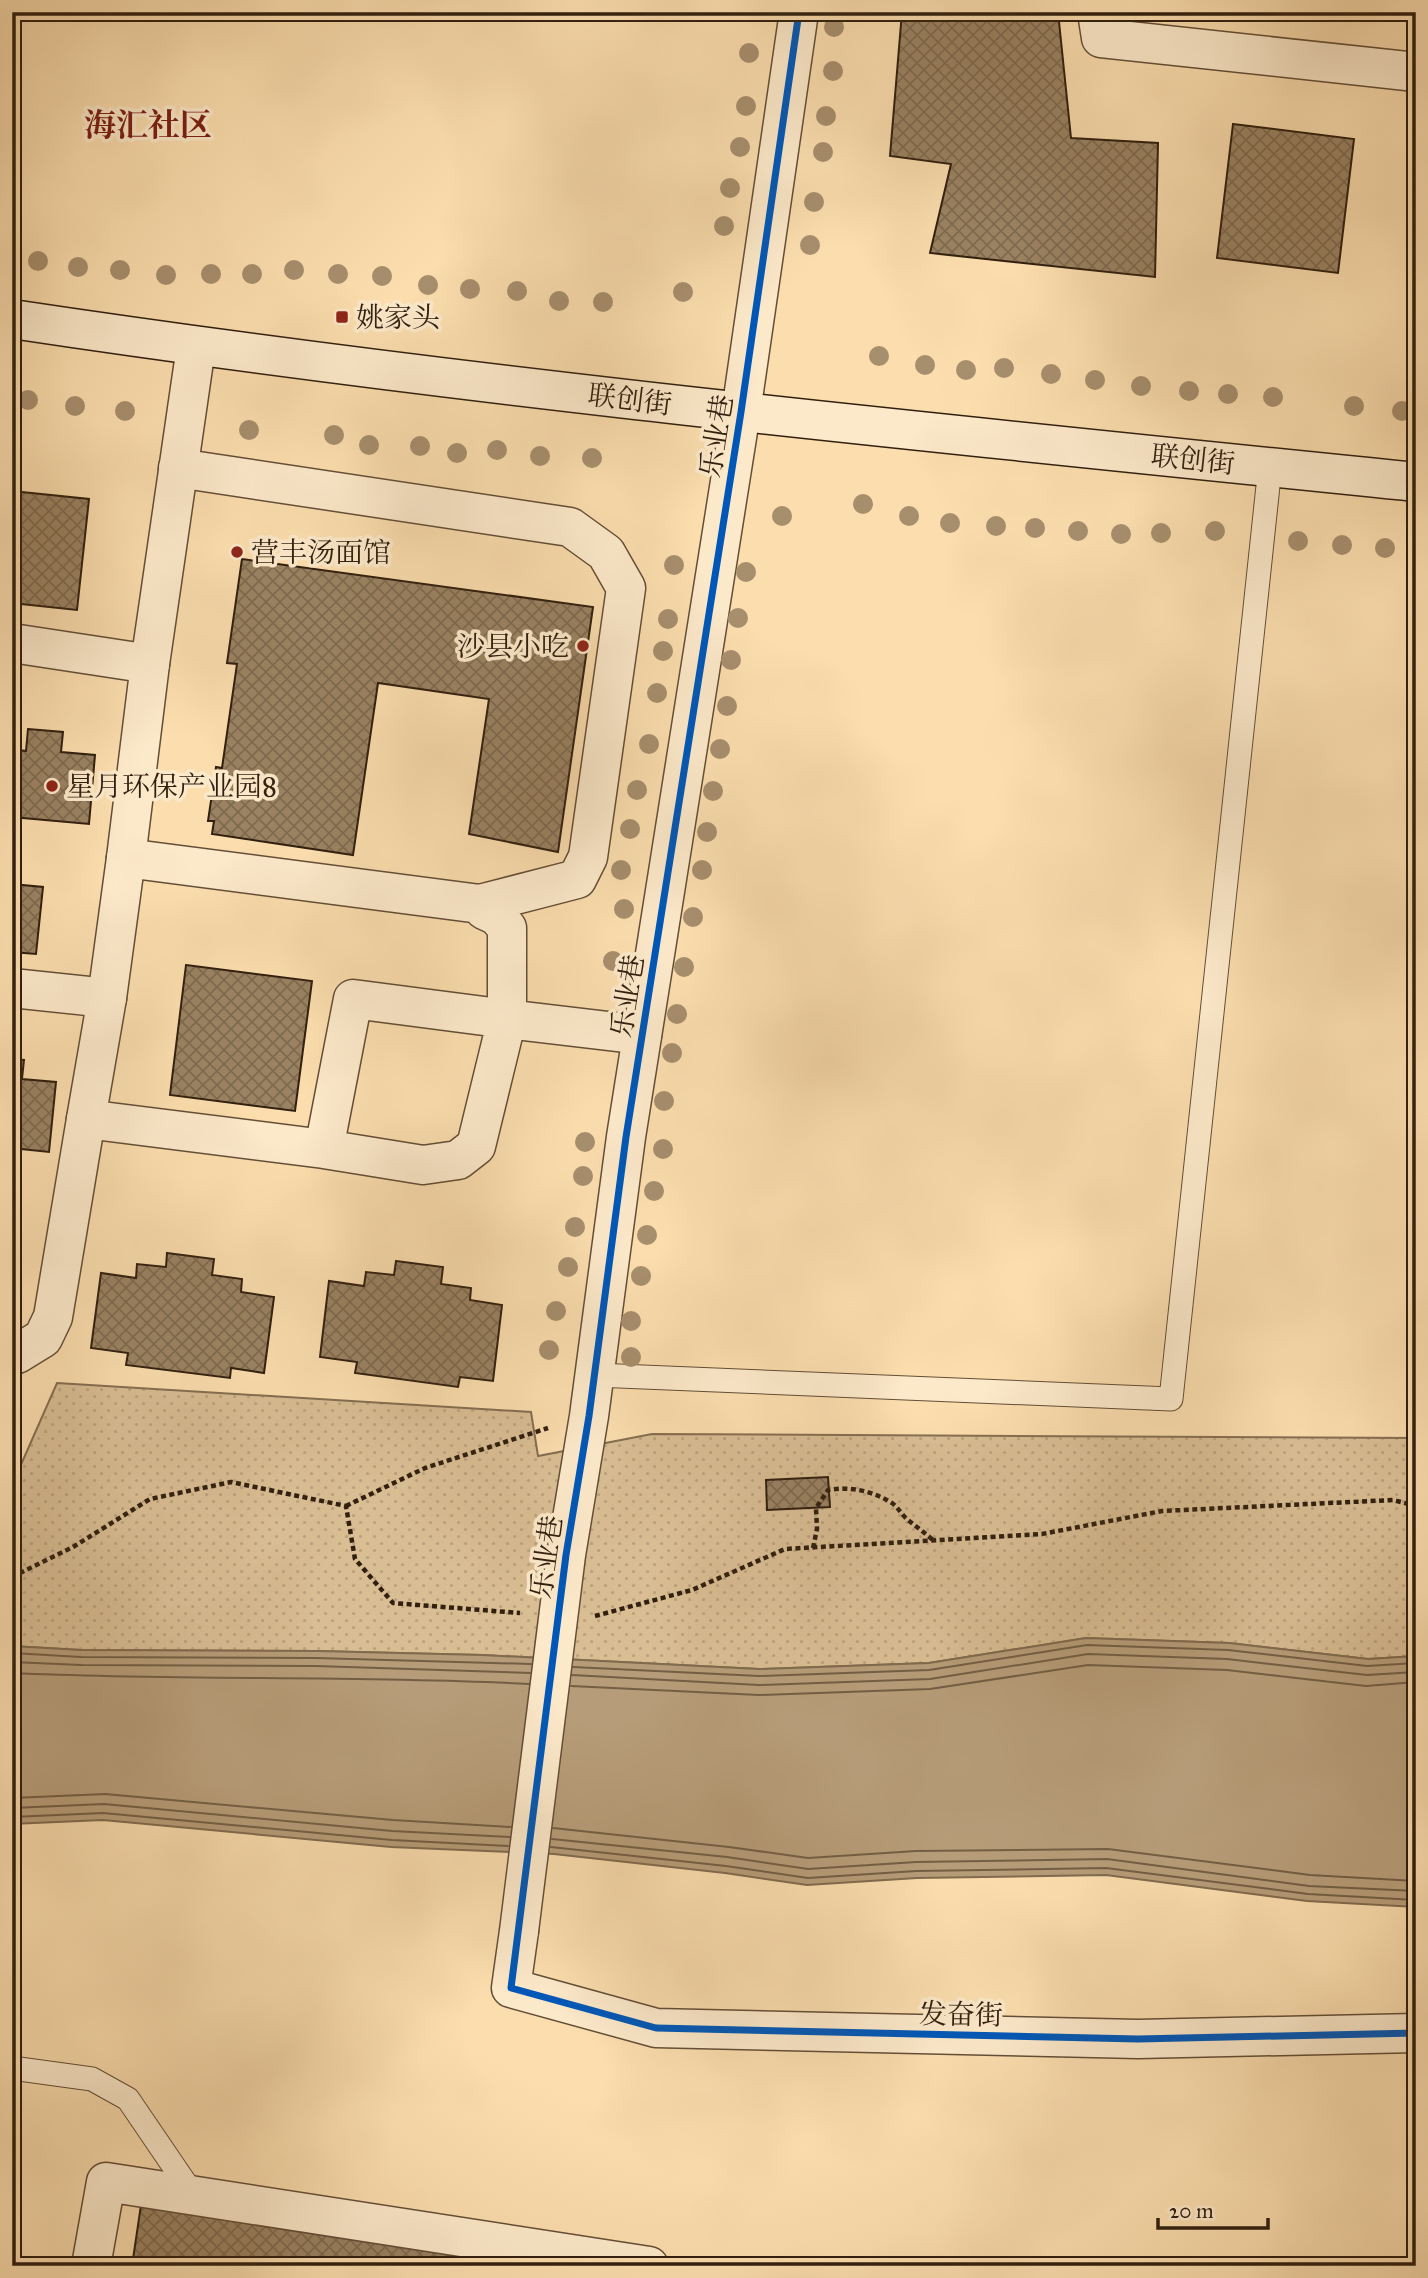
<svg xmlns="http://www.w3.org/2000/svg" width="1428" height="2278" font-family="'IM FELL Great Primer','Noto Serif SC',serif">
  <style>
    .grass { fill: url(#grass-dots); stroke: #856e51; stroke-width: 2 }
    .water { fill: #b69c78; stroke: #816a4e; stroke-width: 2 }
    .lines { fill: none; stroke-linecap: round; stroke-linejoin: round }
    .shore { stroke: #745e44; stroke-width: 2 }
    .building { fill: url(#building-cross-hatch); stroke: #311f0f; stroke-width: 2 }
    .lane-casing { stroke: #644e37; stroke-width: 25 }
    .street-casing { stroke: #644e37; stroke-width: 41 }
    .secondary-casing { stroke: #311f0f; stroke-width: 41 }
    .path { stroke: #311f0f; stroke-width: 4.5; stroke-dasharray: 5 3.5; stroke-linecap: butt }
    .lane { stroke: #fce9ca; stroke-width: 23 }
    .street { stroke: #fce9ca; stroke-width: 38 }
    .secondary { stroke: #fce9ca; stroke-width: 38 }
    .street-bridge-casing { stroke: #644e37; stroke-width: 41; stroke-linecap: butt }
    .street-bridge { stroke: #fce9ca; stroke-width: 38 }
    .cycleway-casing { stroke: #fce9ca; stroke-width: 11 }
    .cycleway { stroke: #0057b8; stroke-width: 7 }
    .tree { fill: #a78e6d }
    .poi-dot { fill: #8f2418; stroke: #fce9ca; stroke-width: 2.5 }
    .labels { text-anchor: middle; stroke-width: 7; stroke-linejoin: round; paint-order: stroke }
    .poi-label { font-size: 28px; fill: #311f0f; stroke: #fce9ca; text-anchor: start }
    .street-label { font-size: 28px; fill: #311f0f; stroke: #fce9ca }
    .quarter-label { font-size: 32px; font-weight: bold; fill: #7a1f14; stroke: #fce9ca }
  </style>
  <defs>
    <pattern id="grass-dots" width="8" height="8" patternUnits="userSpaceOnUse" patternTransform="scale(1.75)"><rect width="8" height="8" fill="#d9bd93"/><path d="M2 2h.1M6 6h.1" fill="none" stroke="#bba27e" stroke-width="1.8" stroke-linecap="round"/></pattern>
    <pattern id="building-cross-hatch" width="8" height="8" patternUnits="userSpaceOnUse" patternTransform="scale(1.75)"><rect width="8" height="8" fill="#9a8262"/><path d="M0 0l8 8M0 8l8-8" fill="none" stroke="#7e6a4f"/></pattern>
  </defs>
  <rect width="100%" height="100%" fill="#fbddae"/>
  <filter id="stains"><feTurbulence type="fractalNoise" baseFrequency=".00286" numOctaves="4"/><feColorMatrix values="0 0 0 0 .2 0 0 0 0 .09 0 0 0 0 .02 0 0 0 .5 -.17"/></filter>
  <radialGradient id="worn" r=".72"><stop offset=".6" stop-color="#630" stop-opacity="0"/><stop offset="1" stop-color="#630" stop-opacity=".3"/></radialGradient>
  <polygon class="grass" points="57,1383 531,1412 538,1456 652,1434 1416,1438 1416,1656 1368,1659 1229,1643 1086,1638 929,1663 759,1669 482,1655 317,1651 81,1650 12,1646 12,1478 16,1476"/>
  <polygon class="water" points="1086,1638 1229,1643 1368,1659 1416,1656 1416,1907 1307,1901 1106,1875 917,1878 807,1885 725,1873 554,1854 391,1847 103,1820 12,1824 12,1646 81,1650 317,1651 482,1655 759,1669 929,1663"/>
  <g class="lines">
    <g class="shore">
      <polyline points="12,1653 81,1657 316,1658 531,1664"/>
      <polyline points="12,1662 81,1665 316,1666 530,1673"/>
      <polyline points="573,1667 759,1676 929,1670 1087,1645 1228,1650 1367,1666 1416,1663"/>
      <path d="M12,1673C184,1681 357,1675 529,1684"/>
      <polyline points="572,1675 759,1685 930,1679 1088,1654 1227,1659 1367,1675 1416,1672"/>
      <polyline points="571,1686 759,1695 930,1689 1088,1665 1227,1670 1366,1686 1416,1682"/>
      <polyline points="12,1798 105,1794 393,1820 511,1827"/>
      <polyline points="12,1808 104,1804 392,1831 510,1837"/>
      <polyline points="12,1817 103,1813 392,1840 508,1846"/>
      <polyline points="553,1828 729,1847 808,1858 916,1851 1108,1849 1310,1875 1416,1881"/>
      <polyline points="552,1839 727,1857 808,1869 916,1862 1107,1859 1309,1886 1416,1891"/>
      <polyline points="551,1847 726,1866 808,1878 916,1871 1106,1868 1308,1894 1416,1900"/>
    </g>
  </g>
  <g class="building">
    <polygon points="902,12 1058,12 1071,138 1158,143 1155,277 930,253 951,164 890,156"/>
    <polygon points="1233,124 1354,139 1338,273 1217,258"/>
    <polygon points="12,491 89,499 77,610 12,603"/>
    <polygon points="242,559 593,607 558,852 469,834 489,699 378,683 353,855 212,834 214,821 208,821 216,767 222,768 237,664 227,663"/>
    <polygon points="28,729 63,732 61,752 95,755 89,824 12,817 12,749 26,751"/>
    <polygon points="12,884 43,887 36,954 12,952"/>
    <polygon points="186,965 312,981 295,1111 170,1095"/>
    <polygon points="12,1059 24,1060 22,1079 56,1082 49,1152 12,1148"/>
    <polygon points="12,1243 18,1244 12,1310"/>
    <polygon points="167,1253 214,1259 212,1275 242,1279 241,1292 274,1297 264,1373 231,1368 230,1378 126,1365 128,1353 91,1348 101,1273 136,1278 137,1264 166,1267"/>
    <polygon points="396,1261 443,1267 441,1284 471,1288 470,1300 502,1305 493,1381 460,1377 458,1387 355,1373 357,1362 320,1357 329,1281 364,1286 366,1272 394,1275"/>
    <polygon points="828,1477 830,1507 767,1510 766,1480"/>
    <polygon points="141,2205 533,2266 132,2266"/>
  </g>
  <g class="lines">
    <defs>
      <g id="lane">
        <polyline points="595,1375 1171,1399 1270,467"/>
        <polyline points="12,2068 92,2079 128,2099 194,2196"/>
      </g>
      <g id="street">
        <polyline points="1097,12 1101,38 1416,72"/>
        <polyline points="178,468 570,527 606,553 626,588 588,857 577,879 480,904"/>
        <polyline points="12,643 150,664 126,858"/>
        <polyline points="150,664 196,347"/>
        <polyline points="12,988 107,998"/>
        <polyline points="324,1149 423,1165 458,1160 476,1146 507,1019 353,999 324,1149 86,1119 107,998 126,858 480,904 484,910 497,916 507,928 507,1019 642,1035"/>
        <polyline points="12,1354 17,1354 43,1338 53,1317 86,1119"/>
        <polyline points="566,1555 589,1416 626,1137 741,412 799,12"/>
        <polyline points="519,1931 511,1988 656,2028 1138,2039 1416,2033"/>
        <polyline points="91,2266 106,2182 649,2266"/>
      </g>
      <path id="secondary" d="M12,319C478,389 947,434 1416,482"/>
    </defs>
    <use href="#lane" class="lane-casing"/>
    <use href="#street" class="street-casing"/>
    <use href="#secondary" class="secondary-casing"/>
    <g class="path">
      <polyline points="346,1506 425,1468 548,1428"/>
      <path d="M813,1548L817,1529L816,1508L828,1490C850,1486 873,1491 892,1503C898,1507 901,1514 907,1519C915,1526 924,1532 933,1540"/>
      <polyline points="12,1577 73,1547 150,1499 231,1482 346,1506 355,1559 393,1603 520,1613"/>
      <polyline points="595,1616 692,1590 785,1549 1042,1534 1162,1511 1393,1500 1416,1506"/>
    </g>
    <use href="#lane" class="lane"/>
    <use href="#street" class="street"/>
    <use href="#secondary" class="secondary"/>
    <defs>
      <polyline id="street-bridge" points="519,1931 566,1555"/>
    </defs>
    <use href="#street-bridge" class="street-bridge-casing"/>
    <use href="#street-bridge" class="street-bridge"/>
    <defs>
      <polyline id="cycleway" points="799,12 741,412 626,1137 589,1416 566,1555 511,1988 656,2028 1138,2039 1416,2033"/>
    </defs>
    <use href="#cycleway" class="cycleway-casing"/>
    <use href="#cycleway" class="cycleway"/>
  </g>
  <g class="tree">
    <circle cx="834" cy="27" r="10"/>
    <circle cx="749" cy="53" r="10"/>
    <circle cx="833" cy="71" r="10"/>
    <circle cx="746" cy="106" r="10"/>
    <circle cx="826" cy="116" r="10"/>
    <circle cx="740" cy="147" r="10"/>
    <circle cx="823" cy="152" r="10"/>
    <circle cx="730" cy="188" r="10"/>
    <circle cx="814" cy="202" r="10"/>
    <circle cx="724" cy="226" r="10"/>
    <circle cx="810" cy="245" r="10"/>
    <circle cx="38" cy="261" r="10"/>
    <circle cx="78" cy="267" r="10"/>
    <circle cx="120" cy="270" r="10"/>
    <circle cx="294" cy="270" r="10"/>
    <circle cx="211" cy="274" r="10"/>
    <circle cx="252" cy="274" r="10"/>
    <circle cx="338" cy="274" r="10"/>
    <circle cx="166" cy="275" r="10"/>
    <circle cx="382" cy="276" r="10"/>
    <circle cx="428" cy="285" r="10"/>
    <circle cx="470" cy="289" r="10"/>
    <circle cx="517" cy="291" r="10"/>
    <circle cx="683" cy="292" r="10"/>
    <circle cx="559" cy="301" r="10"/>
    <circle cx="603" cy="302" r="10"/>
    <circle cx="879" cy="356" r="10"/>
    <circle cx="925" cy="365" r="10"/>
    <circle cx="1004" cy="368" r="10"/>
    <circle cx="966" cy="370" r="10"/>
    <circle cx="1051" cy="374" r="10"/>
    <circle cx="1095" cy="380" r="10"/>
    <circle cx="1141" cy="386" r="10"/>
    <circle cx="1189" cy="391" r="10"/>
    <circle cx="1228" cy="394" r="10"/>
    <circle cx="1273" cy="397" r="10"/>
    <circle cx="28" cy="400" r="10"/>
    <circle cx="75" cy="406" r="10"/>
    <circle cx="1354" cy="406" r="10"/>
    <circle cx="125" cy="411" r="10"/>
    <circle cx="1402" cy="411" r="10"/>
    <circle cx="249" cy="430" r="10"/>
    <circle cx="334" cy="435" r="10"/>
    <circle cx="369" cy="445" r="10"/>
    <circle cx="420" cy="446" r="10"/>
    <circle cx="497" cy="450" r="10"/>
    <circle cx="457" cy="453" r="10"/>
    <circle cx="540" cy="456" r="10"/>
    <circle cx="592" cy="458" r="10"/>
    <circle cx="863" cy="504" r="10"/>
    <circle cx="782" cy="516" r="10"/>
    <circle cx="909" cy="516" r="10"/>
    <circle cx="950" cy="523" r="10"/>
    <circle cx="996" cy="526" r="10"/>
    <circle cx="1035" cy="528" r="10"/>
    <circle cx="1078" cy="531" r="10"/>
    <circle cx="1215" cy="531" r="10"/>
    <circle cx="1161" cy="533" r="10"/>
    <circle cx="1121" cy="534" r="10"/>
    <circle cx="1298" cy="541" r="10"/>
    <circle cx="1342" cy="545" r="10"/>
    <circle cx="1385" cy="548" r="10"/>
    <circle cx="674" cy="565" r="10"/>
    <circle cx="746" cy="572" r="10"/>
    <circle cx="738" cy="618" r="10"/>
    <circle cx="668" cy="619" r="10"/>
    <circle cx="663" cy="651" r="10"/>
    <circle cx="731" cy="660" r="10"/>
    <circle cx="657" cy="693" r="10"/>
    <circle cx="727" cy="706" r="10"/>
    <circle cx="649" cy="744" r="10"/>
    <circle cx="720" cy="749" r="10"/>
    <circle cx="637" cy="790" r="10"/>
    <circle cx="713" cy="791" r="10"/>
    <circle cx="630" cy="829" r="10"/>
    <circle cx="707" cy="832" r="10"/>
    <circle cx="621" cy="870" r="10"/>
    <circle cx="702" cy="870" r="10"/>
    <circle cx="624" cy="909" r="10"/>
    <circle cx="693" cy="917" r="10"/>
    <circle cx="613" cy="961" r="10"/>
    <circle cx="684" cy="967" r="10"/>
    <circle cx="677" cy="1014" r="10"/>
    <circle cx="672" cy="1053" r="10"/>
    <circle cx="664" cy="1101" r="10"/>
    <circle cx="585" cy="1142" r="10"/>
    <circle cx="663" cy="1149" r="10"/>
    <circle cx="583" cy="1176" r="10"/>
    <circle cx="654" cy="1191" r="10"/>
    <circle cx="575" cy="1227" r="10"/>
    <circle cx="647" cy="1235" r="10"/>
    <circle cx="568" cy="1267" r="10"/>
    <circle cx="641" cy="1276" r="10"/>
    <circle cx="556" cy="1311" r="10"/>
    <circle cx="631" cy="1321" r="10"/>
    <circle cx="549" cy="1350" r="10"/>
    <circle cx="631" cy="1357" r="10"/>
  </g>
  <g class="poi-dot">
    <rect x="335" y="310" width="14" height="14" rx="3.5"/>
    <circle cx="237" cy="552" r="7"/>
    <circle cx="583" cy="646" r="7"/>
    <circle cx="52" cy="786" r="7"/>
  </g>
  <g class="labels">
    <g class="poi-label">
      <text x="356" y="327">姚家头</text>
      <text x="251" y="562">营丰汤面馆</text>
      <text x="569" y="656" text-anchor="end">沙县小吃</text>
      <text x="66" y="796">星月环保产业园8</text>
    </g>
    <g class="street-label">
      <text transform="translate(630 399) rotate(7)" y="10">联创街</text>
      <text transform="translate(716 436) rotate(-81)" y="10">乐业巷</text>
      <text transform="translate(1193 459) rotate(6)" y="10">联创街</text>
      <text transform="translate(627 996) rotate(-81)" y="10">乐业巷</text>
      <text transform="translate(546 1557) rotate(-82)" y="10">乐业巷</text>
      <text transform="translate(961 2014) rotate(1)" y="10">发奋街</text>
    </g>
    <g class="quarter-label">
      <text x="148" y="136">海汇社区</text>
    </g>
  </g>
  <rect width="1428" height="2278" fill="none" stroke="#fbddae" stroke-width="42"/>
  <rect x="14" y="14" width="1400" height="2250" fill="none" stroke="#311f0f" stroke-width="3.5"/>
  <rect x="21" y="21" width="1386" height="2236" fill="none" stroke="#311f0f" stroke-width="2"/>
  <path d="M1158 2218v10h110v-10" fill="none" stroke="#311f0f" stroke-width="3.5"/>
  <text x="1169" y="2218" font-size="21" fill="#311f0f" stroke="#fce9ca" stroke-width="5" paint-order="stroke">20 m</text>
  <rect width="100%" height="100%" filter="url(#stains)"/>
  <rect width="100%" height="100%" fill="url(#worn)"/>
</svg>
